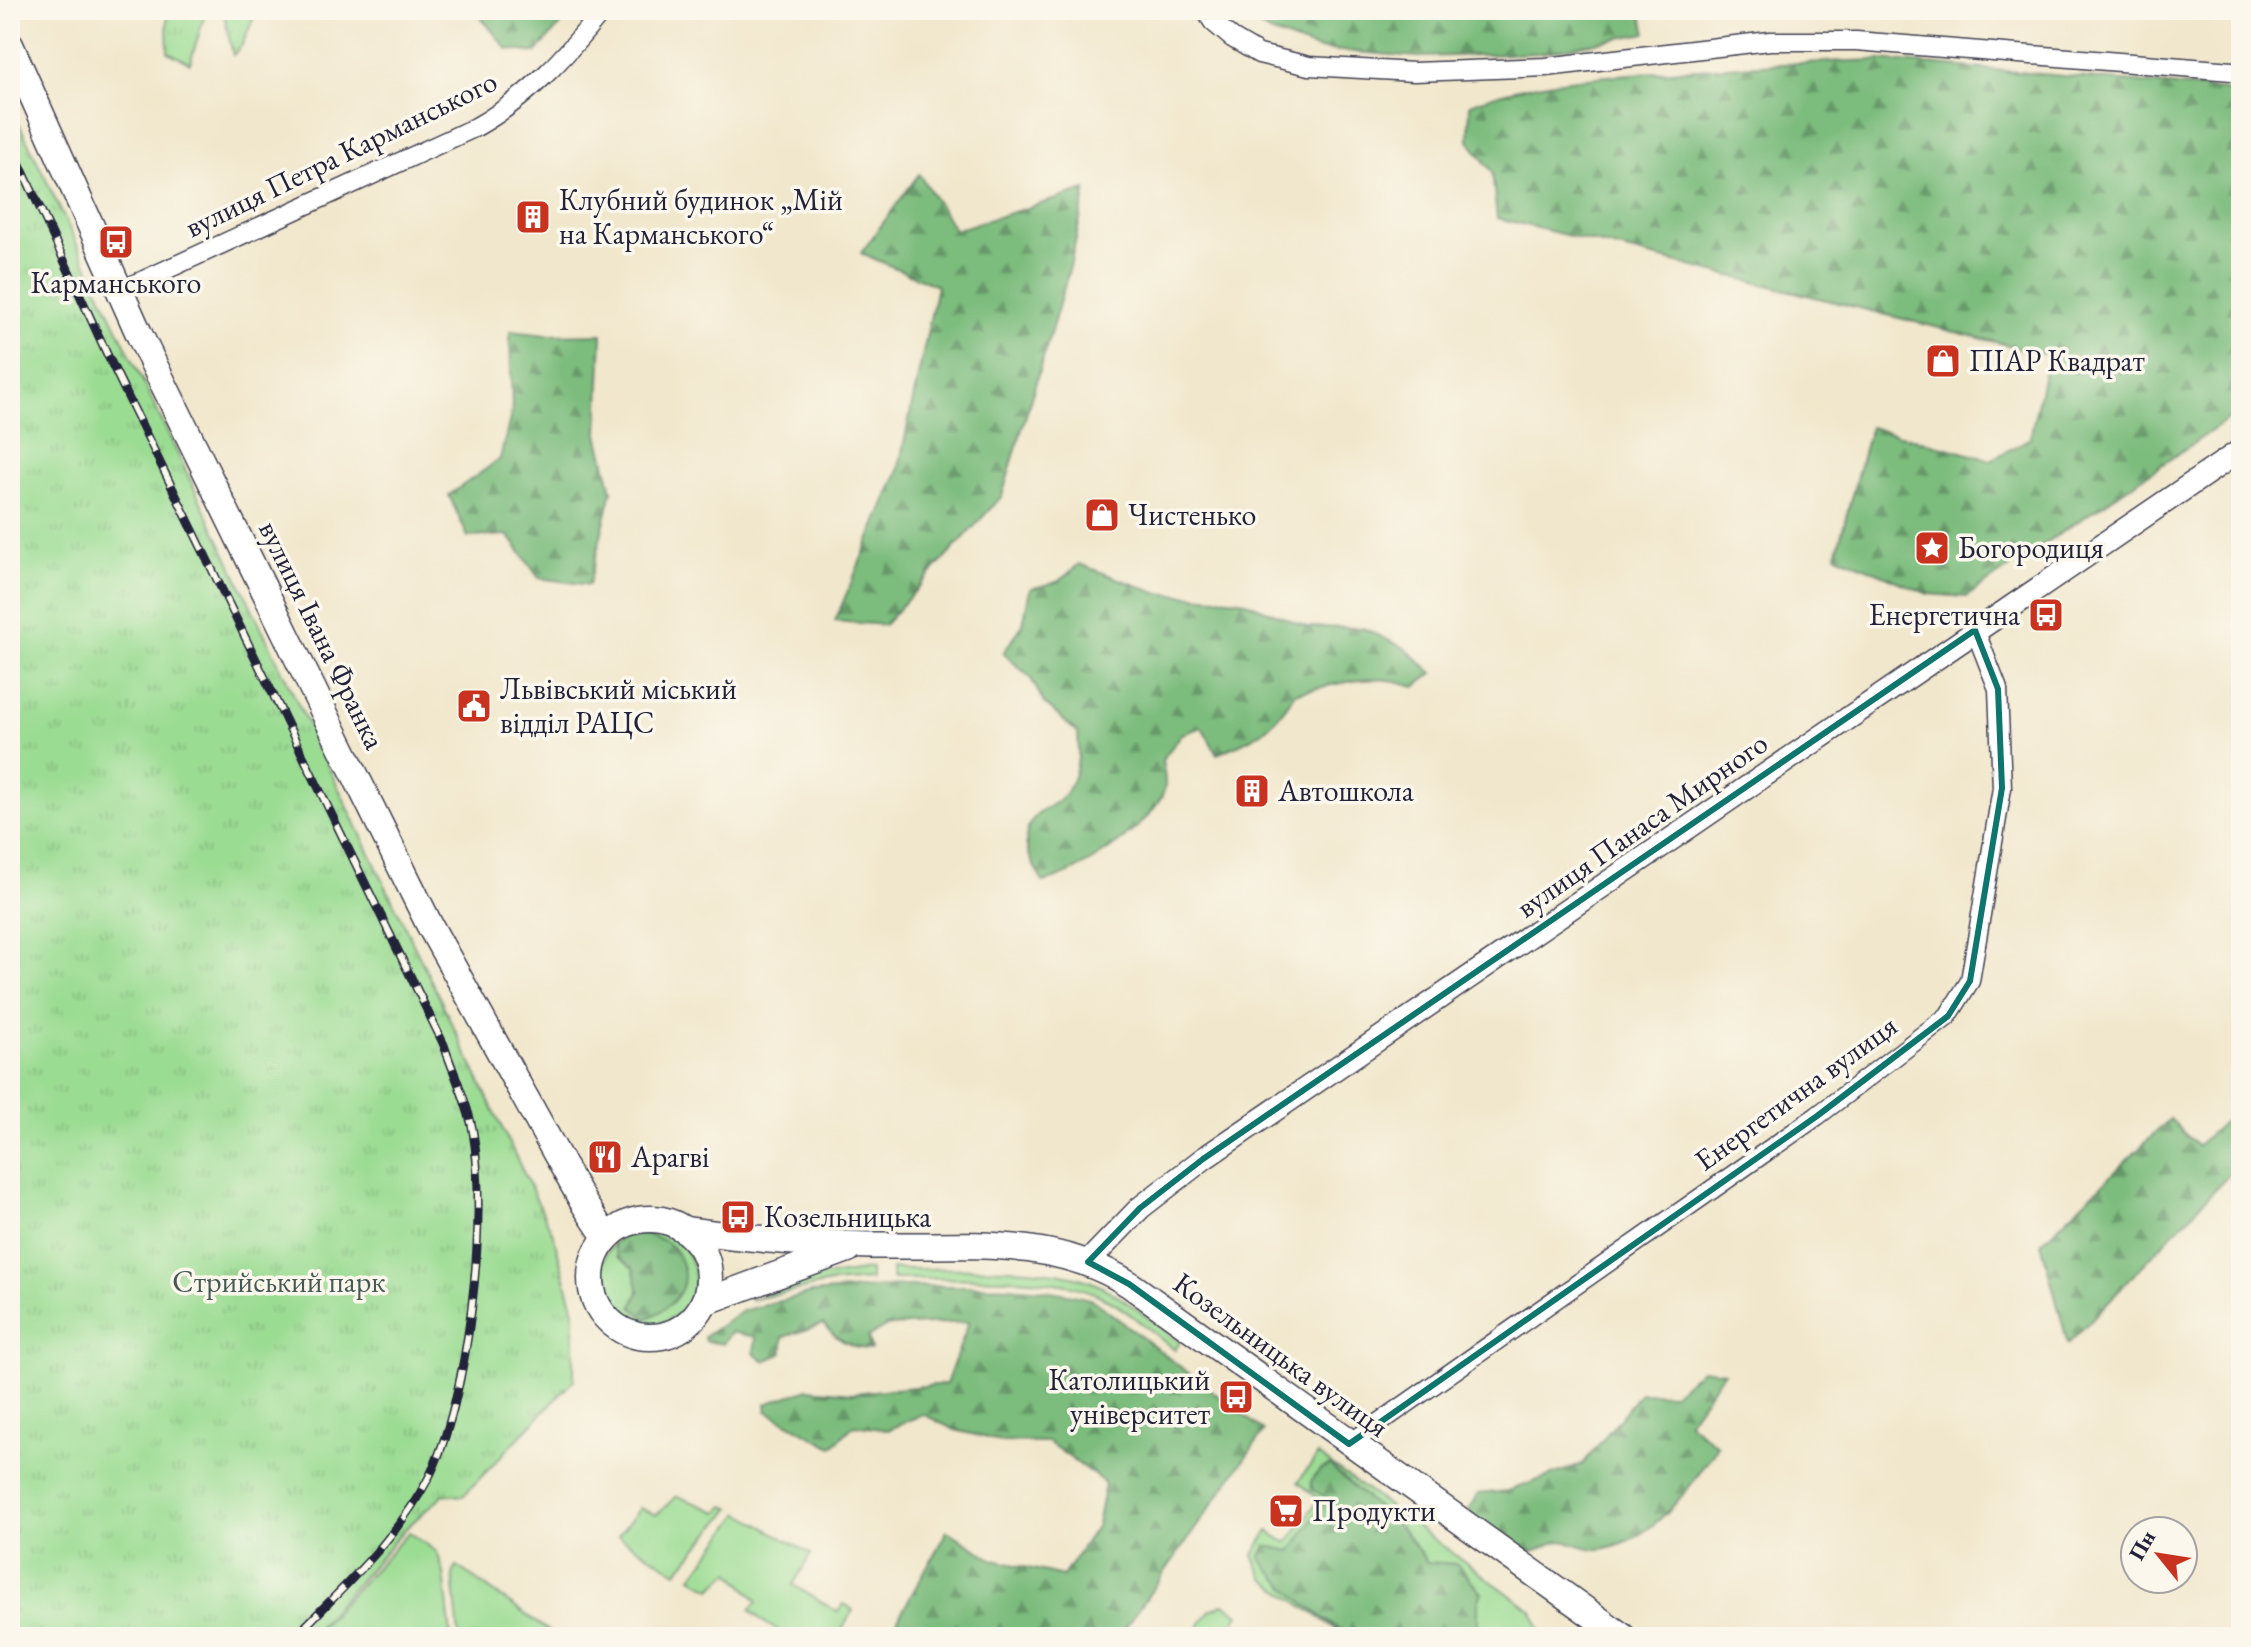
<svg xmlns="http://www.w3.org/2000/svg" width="2251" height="1647" font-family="'EB Garamond',serif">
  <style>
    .grass { fill: #9bdc93; stroke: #5e7f67; stroke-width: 2 }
    .forest { fill: url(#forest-firs); stroke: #4f6f5c; stroke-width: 2 }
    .park { fill: url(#park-tufts); stroke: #5e7f67; stroke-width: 2 }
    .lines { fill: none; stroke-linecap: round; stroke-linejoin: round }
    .minor-casing { stroke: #414051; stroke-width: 21 }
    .tertiary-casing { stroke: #414051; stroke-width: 25 }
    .secondary-casing { stroke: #414051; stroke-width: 29 }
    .minor { stroke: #fff; stroke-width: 18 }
    .tertiary { stroke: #fff; stroke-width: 22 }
    .secondary { stroke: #fff; stroke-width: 26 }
    .rail-casing { stroke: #22223b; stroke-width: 9 }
    .rail { stroke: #fbf7ec; stroke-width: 6; stroke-dasharray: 18; stroke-linecap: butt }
    .marked { fill: none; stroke: #0f766e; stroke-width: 6; stroke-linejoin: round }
    .labels { text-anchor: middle; stroke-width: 7; stroke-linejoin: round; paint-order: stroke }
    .street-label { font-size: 30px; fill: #22223b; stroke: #fbf7ec }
    .poi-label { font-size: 30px; fill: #22223b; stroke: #fbf7ec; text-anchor: start }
    .park-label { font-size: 30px; fill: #465a55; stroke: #fbf7ec }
  </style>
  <defs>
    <pattern id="forest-firs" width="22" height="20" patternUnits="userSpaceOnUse" patternTransform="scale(2)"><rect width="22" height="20" fill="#7cbc7d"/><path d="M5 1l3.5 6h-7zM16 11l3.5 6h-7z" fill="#659868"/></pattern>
    <pattern id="park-tufts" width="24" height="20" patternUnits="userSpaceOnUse" patternTransform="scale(2)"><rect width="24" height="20" fill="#9bdc93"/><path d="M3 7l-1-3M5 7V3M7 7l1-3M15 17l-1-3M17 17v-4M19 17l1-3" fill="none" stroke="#85bc80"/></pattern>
  </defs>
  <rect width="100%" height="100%" fill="#fbf7ec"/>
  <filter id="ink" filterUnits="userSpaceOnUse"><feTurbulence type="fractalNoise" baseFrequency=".0125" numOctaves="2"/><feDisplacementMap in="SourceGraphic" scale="16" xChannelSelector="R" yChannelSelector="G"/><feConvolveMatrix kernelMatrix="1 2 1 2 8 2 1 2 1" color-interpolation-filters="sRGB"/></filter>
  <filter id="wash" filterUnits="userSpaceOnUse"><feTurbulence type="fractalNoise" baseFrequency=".006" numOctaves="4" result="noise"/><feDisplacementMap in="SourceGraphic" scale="32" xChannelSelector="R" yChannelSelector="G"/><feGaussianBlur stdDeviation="1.8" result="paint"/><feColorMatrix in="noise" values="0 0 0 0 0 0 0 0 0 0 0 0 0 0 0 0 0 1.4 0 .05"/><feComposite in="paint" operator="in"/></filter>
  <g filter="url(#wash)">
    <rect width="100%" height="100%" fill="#f1e7cc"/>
    <g class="grass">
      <circle cx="647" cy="1278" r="47"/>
      <path d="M892,1269C946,1270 1046,1262 1094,1283C1125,1297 1153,1323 1180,1342L1175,1350C1150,1331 1123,1305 1094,1293C1045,1272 947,1280 892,1279Z"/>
      <polygon points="870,1270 870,1280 830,1283 750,1300 809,1279"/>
      <polygon points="1318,1455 1532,1611 1543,1637 1347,1637 1264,1579 1253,1556 1268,1531 1287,1543 1319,1499 1298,1482"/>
      <polygon points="677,1496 718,1512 724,1506 731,1508 677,1572 618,1536 640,1508 656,1515"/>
      <path d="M740,1513L811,1554L793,1585L838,1612L844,1604L853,1610L838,1637C797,1637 781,1640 750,1610L758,1601L730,1572L711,1589L692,1577Z"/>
      <polygon points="409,1532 437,1552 444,1573 451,1637 311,1637"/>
      <polygon points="457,1566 557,1637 459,1637 453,1574"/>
      <polygon points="1224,1604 1239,1614 1224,1637 1192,1637 1210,1610"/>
    </g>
    <g class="forest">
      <polygon points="475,10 573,10 536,53 507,49"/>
      <polygon points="1236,10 1641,10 1646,33 1541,53 1418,57 1317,49 1270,32 1246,20"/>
      <path d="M1880,60L2224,90L2241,97V411L1966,597L1928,594L1836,555L1870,427L1991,460L2030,438L2048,355L1497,218L1492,172L1469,141L1470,104C1530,80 1594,77 1658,72C1732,66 1805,62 1880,60Z"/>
      <polygon points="919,174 955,230 1086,190 1070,267 1002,496 884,625 835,621 898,472 937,286 861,253"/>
      <polygon points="510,331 547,335 602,334 598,434 612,491 589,585 539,578 508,535 468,537 449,495 500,459 512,411"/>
      <path d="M1079,564L1157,593L1241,600L1307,627L1363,628L1405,648L1433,673L1415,687C1378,670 1333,685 1295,693C1273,730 1256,738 1217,754L1202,727L1182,734L1162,760C1163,769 1167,783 1164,791C1153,825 1077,876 1043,882C1031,862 1015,835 1037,815C1044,808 1055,805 1062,797C1078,779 1080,755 1078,733L1045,704L1030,677L1003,653L1023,624L1030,589L1060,581Z"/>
      <polygon points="2241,1106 2241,1162 2068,1344 2041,1243 2170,1119 2197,1146"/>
      <path d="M634,1229C643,1234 655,1236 664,1241C672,1245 677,1252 680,1260C693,1289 671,1308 646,1319L632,1307L639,1292L633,1268L618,1257L613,1243Z"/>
      <path d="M901,1286C963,1287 1032,1282 1093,1300L1264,1431L1119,1637H888L947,1531L994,1560L1063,1576L1097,1525L1105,1483L1048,1442L1000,1441L955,1430L923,1414L888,1430L854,1425L832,1447L767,1411L766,1404L808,1389L853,1393L946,1384L969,1322L887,1326L868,1337L871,1349C854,1349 833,1338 824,1324L783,1337V1353L764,1361L754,1353L756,1337L731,1332L723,1344L705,1341L704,1337L742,1311L811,1293Z"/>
      <path d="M1702,1369L1724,1372L1688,1422L1718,1446C1690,1488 1653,1543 1599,1549C1587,1550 1575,1542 1562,1541C1552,1541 1543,1550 1533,1551C1502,1552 1485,1532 1468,1510L1478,1494L1508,1491L1583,1464L1640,1393L1673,1394Z"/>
      <path d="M1330,1466L1403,1530L1427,1562L1457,1564L1482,1593L1478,1602V1637C1440,1637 1399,1642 1361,1637C1333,1634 1277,1581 1260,1558L1266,1546L1291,1551L1327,1498L1312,1489L1311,1481L1320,1470Z"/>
    </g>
    <g class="park">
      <polygon points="177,10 206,10 190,63 168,52 167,18"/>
      <polygon points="223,10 257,10 242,45 233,55"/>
      <polygon points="10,105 553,1234 574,1311 574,1380 463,1496 444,1494 405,1529 309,1637 10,1637"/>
    </g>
  </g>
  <g filter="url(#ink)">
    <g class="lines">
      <defs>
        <g id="minor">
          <polyline points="1205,10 1213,22 1232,38 1259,54 1309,66 1414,72 1546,67 1770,41 1856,41 2232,71 2241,75"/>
          <path d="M120,291L476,127C528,98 566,56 603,10"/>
          <polyline points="1349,1444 1817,1116 1948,1016 1970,981 2002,788 1998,689 1975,630"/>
        </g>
        <polyline id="tertiary" points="1088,1262 1140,1208 1203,1159 2241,450"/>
        <g id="secondary">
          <polyline points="10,45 140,336 322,708 429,924 583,1202 606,1237"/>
          <circle cx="650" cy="1278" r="59"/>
          <path d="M686,1230C742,1238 799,1243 856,1245C948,1249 1047,1231 1129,1284L1623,1637"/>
          <polyline points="704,1302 848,1249"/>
        </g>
      </defs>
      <use href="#minor" class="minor-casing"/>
      <use href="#tertiary" class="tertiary-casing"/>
      <use href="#secondary" class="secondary-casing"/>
      <use href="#minor" class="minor"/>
      <use href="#tertiary" class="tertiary"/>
      <use href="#secondary" class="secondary"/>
      <defs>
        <path id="rail" d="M10,143L107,354L444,1045C453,1073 468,1103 473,1132C488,1219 469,1400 428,1479C396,1540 343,1587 295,1637"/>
      </defs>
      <use href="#rail" class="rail-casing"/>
      <use href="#rail" class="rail"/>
    </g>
  </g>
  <path class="marked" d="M1975,630L1998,689L2002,788L1970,981L1948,1016L1817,1116L1349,1444L1129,1284L1088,1262L1140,1208L1203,1159Z"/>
  <defs>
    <symbol id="building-square" viewBox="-11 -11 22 22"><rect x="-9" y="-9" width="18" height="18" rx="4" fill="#c8321e" stroke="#fbf7ec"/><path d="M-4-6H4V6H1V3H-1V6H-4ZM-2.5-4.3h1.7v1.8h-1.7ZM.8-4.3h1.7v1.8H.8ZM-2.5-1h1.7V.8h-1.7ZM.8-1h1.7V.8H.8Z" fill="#fff"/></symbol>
    <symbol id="bus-square" viewBox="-11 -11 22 22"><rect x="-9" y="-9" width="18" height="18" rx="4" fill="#c8321e" stroke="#fbf7ec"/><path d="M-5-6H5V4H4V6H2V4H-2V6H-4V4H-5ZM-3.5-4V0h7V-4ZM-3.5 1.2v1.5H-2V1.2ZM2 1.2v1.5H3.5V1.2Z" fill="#fff"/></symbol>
    <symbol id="shop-square" viewBox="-11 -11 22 22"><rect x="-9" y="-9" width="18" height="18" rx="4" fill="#c8321e" stroke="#fbf7ec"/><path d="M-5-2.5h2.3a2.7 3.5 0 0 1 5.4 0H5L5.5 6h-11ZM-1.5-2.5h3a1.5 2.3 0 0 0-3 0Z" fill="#fff"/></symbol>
    <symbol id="sight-square" viewBox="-11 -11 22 22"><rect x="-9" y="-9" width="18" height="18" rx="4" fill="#c8321e" stroke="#fbf7ec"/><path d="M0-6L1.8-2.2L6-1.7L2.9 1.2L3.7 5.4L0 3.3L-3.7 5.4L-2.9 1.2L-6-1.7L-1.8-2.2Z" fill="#fff"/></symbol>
    <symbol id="civic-square" viewBox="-11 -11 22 22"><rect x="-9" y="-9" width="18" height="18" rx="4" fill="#c8321e" stroke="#fbf7ec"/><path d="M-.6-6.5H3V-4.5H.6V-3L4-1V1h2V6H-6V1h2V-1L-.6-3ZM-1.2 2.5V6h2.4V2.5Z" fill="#fff"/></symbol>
    <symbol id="restaurant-square" viewBox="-11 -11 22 22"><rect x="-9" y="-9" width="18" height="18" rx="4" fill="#c8321e" stroke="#fbf7ec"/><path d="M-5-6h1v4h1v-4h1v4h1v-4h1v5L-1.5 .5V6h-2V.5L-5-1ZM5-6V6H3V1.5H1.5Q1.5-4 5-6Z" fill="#fff"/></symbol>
    <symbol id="supermarket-square" viewBox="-11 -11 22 22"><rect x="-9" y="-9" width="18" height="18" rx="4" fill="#c8321e" stroke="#fbf7ec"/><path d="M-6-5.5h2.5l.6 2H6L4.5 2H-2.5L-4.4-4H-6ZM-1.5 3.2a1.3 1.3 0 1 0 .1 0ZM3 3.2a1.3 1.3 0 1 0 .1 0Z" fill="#fff"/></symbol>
  </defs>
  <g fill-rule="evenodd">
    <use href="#building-square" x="513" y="197" width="40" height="40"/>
    <use href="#bus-square" x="96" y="222" width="40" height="40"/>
    <use href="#shop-square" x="1923" y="341" width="40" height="40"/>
    <use href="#shop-square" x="1082" y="495" width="40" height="40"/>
    <use href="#sight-square" x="1912" y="528" width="40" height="40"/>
    <use href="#bus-square" x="2026" y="595" width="40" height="40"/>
    <use href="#civic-square" x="454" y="686" width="40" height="40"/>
    <use href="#building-square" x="1232" y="771" width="40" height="40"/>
    <use href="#restaurant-square" x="585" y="1137" width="40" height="40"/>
    <use href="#bus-square" x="718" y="1197" width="40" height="40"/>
    <use href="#bus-square" x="1216" y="1377" width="40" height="40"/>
    <use href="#supermarket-square" x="1266" y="1491" width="40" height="40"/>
  </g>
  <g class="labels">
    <g class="street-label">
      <text transform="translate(341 154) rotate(-26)" y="10">вулиця Петра Карманського</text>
      <text transform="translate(322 635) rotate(64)" y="10">вулиця Івана Франка</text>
      <text transform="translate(1642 825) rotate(-35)" y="10">вулиця Панаса Мирного</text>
      <text transform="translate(1796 1093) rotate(-36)" y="10">Енергетична вулиця</text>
      <text transform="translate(1281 1355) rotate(36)" y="10">Козельницька вулиця</text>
    </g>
    <g class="poi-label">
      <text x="559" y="210">Клубний будинок „Мій<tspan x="559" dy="34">на Карманського“</tspan></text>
      <text x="116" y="293" text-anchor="middle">Карманського</text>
      <text x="1969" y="371">ПІАР Квадрат</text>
      <text x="1128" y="525">Чистенько</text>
      <text x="1958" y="558">Богородиця</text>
      <text x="2020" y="625" text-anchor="end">Енергетична</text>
      <text x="500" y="699">Львівський міський<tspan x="500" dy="34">відділ РАЦС</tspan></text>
      <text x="1278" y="801">Автошкола</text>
      <text x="631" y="1167">Арагві</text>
      <text x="764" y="1227">Козельницька</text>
      <text x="1210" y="1390" text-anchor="end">Католицький<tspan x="1210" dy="34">університет</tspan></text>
      <text x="1312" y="1521">Продукти</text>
    </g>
    <g class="park-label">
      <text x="279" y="1292">Стрийський парк</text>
    </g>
  </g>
  <rect width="2251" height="1647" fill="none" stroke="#fbf7ec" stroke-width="40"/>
  <g transform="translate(2159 1555) rotate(300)"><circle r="38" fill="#fbf7ec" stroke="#a4a2a5" stroke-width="2"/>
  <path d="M0-6L14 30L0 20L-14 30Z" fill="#c8321e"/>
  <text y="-12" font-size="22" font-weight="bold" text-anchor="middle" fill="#22223b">Пн</text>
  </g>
</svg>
